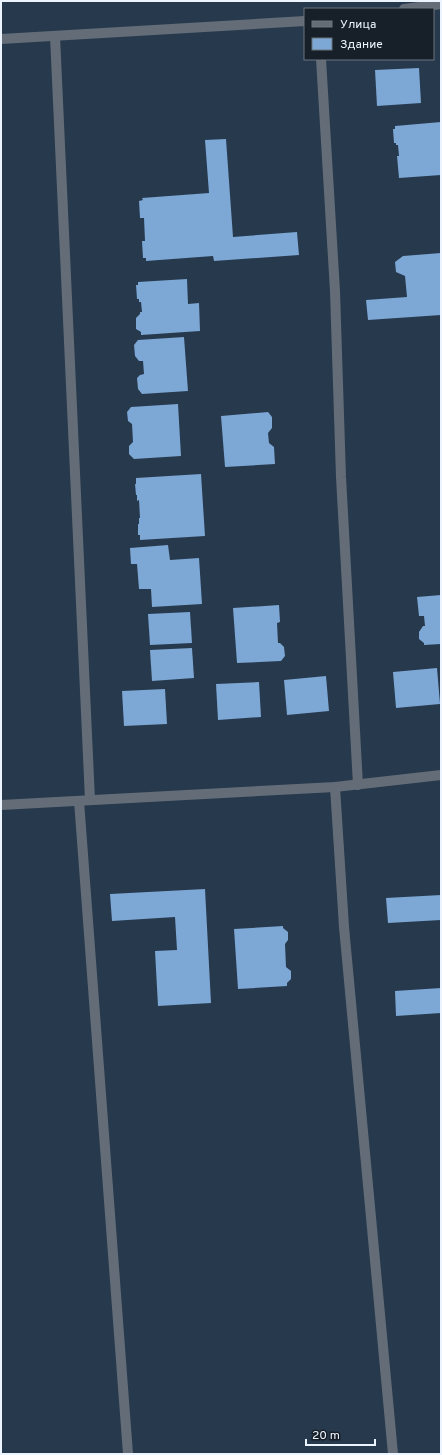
<svg xmlns="http://www.w3.org/2000/svg" width="442" height="1455" font-family="Overpass,sans-serif">
  <style>
    .building { fill: #7da7d4 }
    .lines { fill: none; stroke-linecap: round; stroke-linejoin: round }
    .minor { stroke: #646d77; stroke-width: 10 }
  </style>
  <rect width="100%" height="100%" fill="#26394d"/>
  <g class="building">
    <polygon points="419,68 421,103 377,106 375,70"/>
    <polygon points="441,122 441,175 399,178 397,156 399,156 398,145 396,145 396,143 394,143 393,129 395,129 395,126"/>
    <polygon points="226,139 233,237 297,232 299,255 214,261 213,256 146,261 146,258 143,258 142,241 145,241 144,218 140,218 139,201 143,200 142,198 209,193 205,140"/>
    <polygon points="441,253 441,315 368,320 366,300 407,297 405,276 396,272 395,262 403,256"/>
    <polygon points="187,279 188,304 199,303 200,331 141,335 141,332 136,329 136,318 140,314 140,312 142,312 141,302 139,302 139,299 137,299 136,285 138,285 138,282"/>
    <polygon points="184,337 188,391 142,394 138,389 137,378 140,375 144,374 143,361 139,361 135,356 134,345 138,340"/>
    <polygon points="178,404 181,456 134,459 129,454 129,446 133,442 132,424 128,421 127,412 131,407"/>
    <polygon points="268,412 272,417 272,428 268,433 269,443 274,447 275,464 225,467 221,416"/>
    <polygon points="201,474 205,536 140,540 140,535 138,535 138,524 139,524 139,518 140,518 139,500 137,501 137,495 136,495 135,484 136,484 136,478"/>
    <polygon points="168,545 170,560 199,558 202,604 152,607 151,589 139,589 137,564 131,564 130,548"/>
    <polygon points="441,595 441,644 424,645 424,643 419,639 419,632 423,626 425,626 424,616 419,616 417,597"/>
    <polygon points="279,605 280,622 277,623 278,643 280,643 284,647 285,656 281,661 237,663 233,608"/>
    <polygon points="190,612 192,643 150,645 148,614"/>
    <polygon points="192,648 194,678 152,681 150,650"/>
    <polygon points="437,668 440,704 396,708 393,672"/>
    <polygon points="326,676 329,711 287,715 284,680"/>
    <polygon points="259,682 261,717 218,720 216,684"/>
    <polygon points="165,689 167,724 124,726 122,691"/>
    <polygon points="205,889 211,1003 158,1006 155,951 177,950 175,917 112,921 110,894"/>
    <polygon points="441,895 441,920 388,923 386,898"/>
    <polygon points="283,926 283,928 288,932 288,940 285,944 286,967 291,971 291,979 287,983 287,986 238,989 234,929"/>
    <polygon points="441,988 441,1013 396,1016 395,991"/>
  </g>
  <g class="lines">
    <g class="minor">
      <polyline points="404,9 441,4"/>
      <polyline points="55,36 90,800"/>
      <polyline points="1,39 305,21"/>
      <polyline points="321,59 335,291 341,477 358,785"/>
      <polyline points="335,787 344,927 393,1454"/>
      <polyline points="79,801 128,1454"/>
      <polyline points="1,805 335,787 441,775"/>
    </g>
  </g>
  <rect width="442" height="1455" fill="none" stroke="#ebf4ff" stroke-width="4"/>
  <rect x="304" y="8" width="130" height="52" fill="#171f28" stroke="#6c747e"/>
  <rect x="312" y="21" width="20" height="6" fill="#646d77" stroke="#6c747e"/>
  <text x="340" y="28" font-size="12" fill="#ebf4ff">Улица</text>
  <rect x="312" y="38" width="20" height="12" fill="#7da7d4" stroke="#6c747e"/>
  <text x="340" y="48" font-size="12" fill="#ebf4ff">Здание</text>
  <path d="M306 1439v6h69v-6" fill="none" stroke="#ebf4ff" stroke-width="2"/>
  <text x="312" y="1439" font-size="12" fill="#ebf4ff" stroke="#171f28" stroke-width="3" paint-order="stroke">20 m</text>
</svg>
